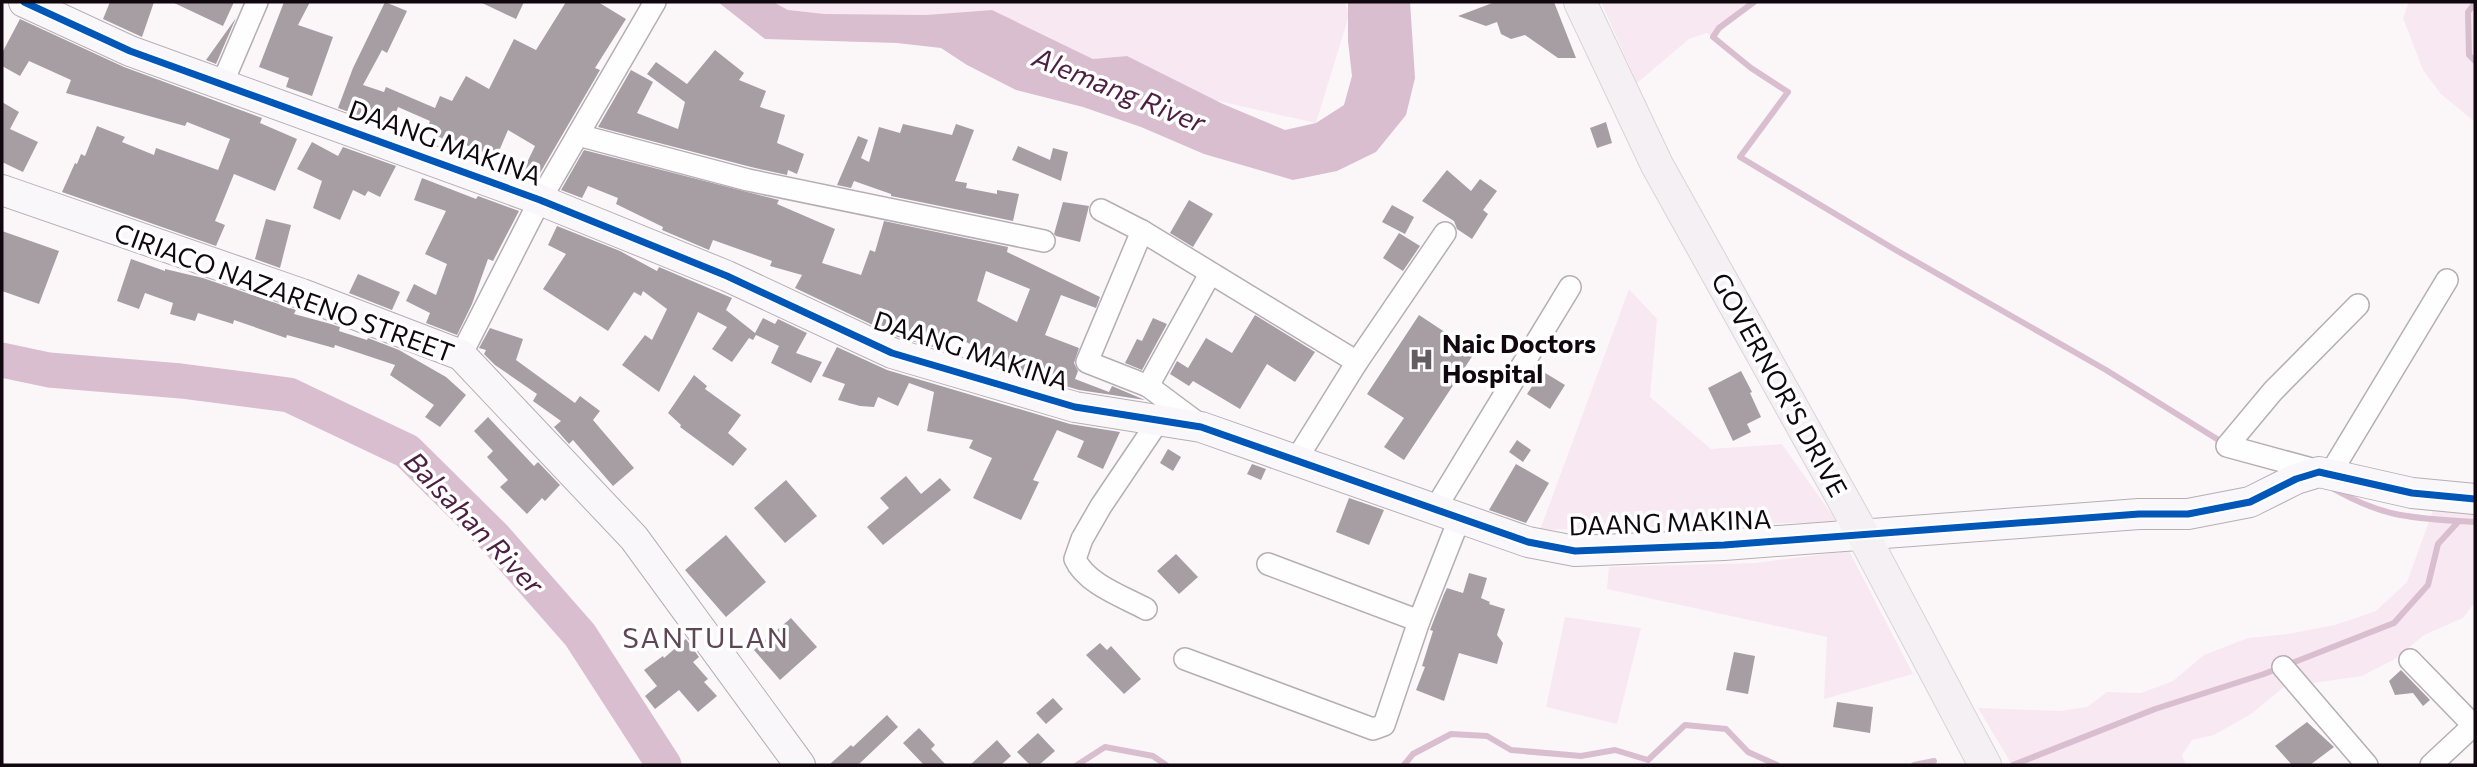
<svg xmlns="http://www.w3.org/2000/svg" width="2477" height="767" font-family="Commissioner,sans-serif">
  <style>
    .green { fill: #f8e8f2 }
    .water { fill: #d9bed0 }
    .lines { fill: none; stroke-linecap: round; stroke-linejoin: round }
    .stream { stroke: #d9bed0; stroke-width: 6 }
    .river { stroke: #d9bed0; stroke-width: 35 }
    .building { fill: #a69ea3; fill-rule: evenodd }
    .street-casing { stroke: #b6aeb3; stroke-width: 24 }
    .secondary-casing { stroke: #b6aeb3; stroke-width: 32 }
    .primary-casing { stroke: #d7d4d6; stroke-width: 34 }
    .street { stroke: #fefefe; stroke-width: 21 }
    .secondary { stroke: #f9f7f9; stroke-width: 30 }
    .primary { stroke: #f5f0f4; stroke-width: 32 }
    .cycleway-casing { stroke: #fff; stroke-width: 11 }
    .cycleway { stroke: #0057b8; stroke-width: 7 }
    .labels { text-anchor: middle; stroke-width: 7; stroke-linejoin: round; paint-order: stroke }
    .street-label { font-size: 26px; fill: #11080f; stroke: #fff }
    .poi-label { font-size: 26px; font-weight: bold; fill: #11080f; stroke: #fff; text-anchor: start }
    .water-label { font-size: 28px; font-style: italic; fill: #4d1f42; stroke: #fff }
    .neighbourhood-label { font-size: 28px; letter-spacing: 2px; fill: #5e4657; stroke: #fff }
  </style>
  <rect width="100%" height="100%" fill="#fbf7f9"/>
  <g class="green">
    <polygon points="765,2 1345,2 1349,15 1316,123 1214,100 1126,56 1093,59 992,10 928,15 777,20"/>
    <polygon points="1601,2 1754,2 1719,28 1713,37 1707,33 1689,39 1637,83"/>
    <polygon points="2409,2 2475,2 2475,122 2441,94 2423,70 2403,18"/>
    <polygon points="1629,289 1657,319 1650,397 1711,449 1782,444 1837,522 1540,530"/>
    <polygon points="2435,505 2475,510 2475,602 2463,618 2424,635 2395,659 2362,676 2284,687 2251,714 2214,735 2192,740 2182,755 2186,765 2012,765 1978,708 2060,711 2087,707 2107,692 2141,693 2173,681 2204,655 2248,638 2288,634 2335,625 2376,611 2407,582"/>
    <polygon points="1849,551 1913,674 1824,699 1827,637 1607,589 1609,567 1755,563"/>
    <polygon points="1565,617 1641,628 1617,724 1546,707"/>
  </g>
  <g class="water">
    <polygon points="718,2 773,2 788,10 824,14 926,15 992,10 1093,59 1127,56 1223,104 1285,130 1316,123 1344,105 1352,76 1348,41 1348,2 1410,2 1415,78 1406,115 1376,152 1337,171 1293,180 1204,154 1141,127 1083,107 1016,90 967,65 941,48 897,43 765,39"/>
    <polygon points="2,346 29,365 2,371"/>
  </g>
  <g class="lines">
    <g class="stream">
      <polyline points="1754,2 1719,28 1713,37 1751,68 1788,92 1740,157 1894,249 2106,370 2225,444"/>
      <polyline points="2475,3 2468,12 2469,55 2475,61"/>
      <path d="M2332,488C2379,515 2406,518 2459,521"/>
      <polyline points="1077,765 1105,747 1153,756 1166,765"/>
      <polyline points="1404,765 1413,754 1451,734 1487,736 1511,750 1581,756 1615,750 1648,760 1685,725 1726,729 1748,752 1777,765"/>
      <polyline points="1914,765 1934,761"/>
      <polyline points="2013,765 2155,709 2264,674 2394,623 2428,585 2438,544 2459,521 2475,522"/>
    </g>
    <polyline class="river" points="2,360 49,370 181,381 289,395 407,451 495,538 580,635 664,765"/>
  </g>
  <g class="building">
    <polygon points="110,2 154,2 142,37 103,19"/>
    <polygon points="172,2 234,2 223,26"/>
    <polygon points="284,2 310,2 298,25 333,37 312,96 286,87 289,78 259,67"/>
    <polygon points="385,2 407,11 387,53 382,50 363,85 384,92 386,87 435,108 440,96 452,101 466,76 489,89 514,39 536,50 566,2 598,2 626,19 595,68 600,70 536,180 521,175 535,146 508,130 496,158 450,138 448,141 426,131 430,121 398,107 391,127 338,108 353,68"/>
    <polygon points="480,2 524,2 516,19"/>
    <polygon points="1495,2 1554,2 1576,58 1558,58 1525,35 1511,39 1501,34 1497,22 1486,26 1458,16"/>
    <polygon points="236,18 216,64 206,60"/>
    <polygon points="20,19 124,67 262,118 260,123 297,139 275,191 234,174 215,221 225,225 216,246 62,192 75,163 77,164 81,154 85,156 97,126 125,137 122,142 154,155 156,148 218,170 230,139 187,122 185,126 66,93 71,80 29,61 20,76 2,66 2,53"/>
    <polygon points="715,50 744,73 739,80 766,91 760,107 785,115 777,143 804,154 797,174 788,170 787,175 751,167 598,127 631,70 653,82 637,113 678,129 685,102 647,74 656,62 687,84"/>
    <polygon points="2,102 19,112 10,129 38,142 23,172 2,162"/>
    <polygon points="1606,122 1612,143 1597,148 1590,128"/>
    <polygon points="903,124 952,135 956,124 974,130 955,181 967,183 966,188 997,194 997,190 1019,194 1013,221 891,196 891,194 854,181 851,188 837,185 858,136 868,140 861,158 869,162 879,127 900,133"/>
    <polygon points="312,142 338,156 343,147 396,166 380,197 368,191 365,196 353,190 340,220 313,208 322,181 297,169"/>
    <polygon points="1018,146 1050,160 1053,148 1068,152 1061,181 1012,160"/>
    <path d="M584,150L779,200L777,204L835,229L822,263L861,275L870,250L875,252L884,221L1008,247L1007,252L1100,297L1096,308L1061,295L1045,335L1079,348L1074,363L1078,371L1075,379L1109,392L1112,386L1145,400L1079,390L970,358L976,347L948,333L940,349L898,337L795,288L802,275L770,266L772,261L713,240L709,250L662,230L663,227L616,204L618,198L588,186L582,198L561,190ZM986,271L1030,289L1017,322L977,301Z"/>
    <polygon points="1447,170 1471,191 1480,179 1497,191 1483,210 1488,214 1472,239 1457,229 1454,221 1422,201"/>
    <polygon points="422,178 476,199 478,196 519,211 493,261 488,259 472,304 457,335 426,323 430,313 406,301 414,284 436,295 447,264 425,254 446,211 414,200"/>
    <polygon points="1189,200 1213,214 1193,247 1170,233"/>
    <polygon points="1063,202 1089,206 1080,242 1056,236 1054,234"/>
    <polygon points="1392,205 1414,217 1405,234 1382,222"/>
    <polygon points="266,219 291,225 280,268 255,259"/>
    <polygon points="557,226 620,251 657,271 659,267 732,298 726,310 755,333 763,318 775,324 778,319 807,333 796,353 822,362 811,383 771,363 779,346 756,335 753,340 749,338 732,362 712,349 727,327 698,312 659,392 622,365 645,335 652,340 667,309 643,291 641,296 634,292 608,331 543,289 566,254 548,245"/>
    <polygon points="2,231 59,251 39,304 2,291"/>
    <polygon points="1399,233 1420,246 1403,271 1383,258"/>
    <polygon points="131,259 165,271 165,269 203,278 296,310 294,314 331,324 340,327 339,331 367,340 368,338 399,350 446,377 466,395 440,427 425,417 434,405 390,375 395,365 335,345 334,348 287,335 286,338 234,320 233,324 198,313 195,321 170,314 173,303 145,293 139,309 117,301"/>
    <polygon points="358,274 400,292 392,310 349,293"/>
    <polygon points="1255,315 1315,352 1295,382 1267,364 1240,409 1193,381 1189,386 1170,374 1177,361 1188,368 1206,338 1232,353"/>
    <polygon points="1419,315 1475,352 1404,460 1384,447 1404,418 1367,394"/>
    <polygon points="1153,318 1167,324 1142,370 1125,363 1137,339 1142,341"/>
    <polygon points="490,328 523,339 516,360 575,403 580,396 600,411 593,420 634,468 613,486 573,440 569,444 554,427 561,421 533,401 537,394 495,365 484,354 486,350 479,348"/>
    <polygon points="837,347 887,370 1070,424 1120,432 1103,469 1077,457 1084,441 1057,430 1033,480 1039,482 1021,520 973,498 992,458 969,448 973,440 927,431 934,392 909,383 898,406 878,397 874,407 860,406 838,400 845,384 822,376"/>
    <polygon points="1542,371 1565,385 1550,409 1527,394"/>
    <polygon points="1741,371 1752,392 1750,393 1761,417 1747,424 1751,432 1733,441 1708,388"/>
    <polygon points="694,375 707,386 705,389 741,415 728,433 747,449 733,466 680,427 681,425 668,413"/>
    <polygon points="488,417 534,466 538,462 560,485 545,501 542,498 527,514 500,487 508,480 487,457 493,451 474,431"/>
    <polygon points="1517,440 1531,450 1523,462 1509,452"/>
    <polygon points="1168,449 1181,457 1173,471 1160,463"/>
    <polygon points="1252,464 1266,469 1261,480 1247,474"/>
    <polygon points="1516,464 1549,483 1526,523 1489,510"/>
    <polygon points="906,476 921,494 940,478 951,490 883,545 867,527 889,508 880,498"/>
    <polygon points="786,480 817,516 785,543 754,508"/>
    <polygon points="1349,498 1384,510 1369,545 1336,532"/>
    <polygon points="726,535 766,582 726,617 685,570"/>
    <polygon points="1176,554 1198,577 1179,594 1157,571"/>
    <polygon points="1469,573 1487,578 1481,598 1490,602 1489,604 1505,609 1497,635 1503,643 1497,664 1459,653 1444,701 1416,690 1425,667 1422,666 1433,631 1430,630 1444,594 1447,588 1463,593"/>
    <polygon points="791,618 817,647 780,680 754,650"/>
    <polygon points="686,639 699,657 693,662 708,679 704,682 717,696 698,712 679,690 655,709 645,696 657,686 644,670 663,656 664,658"/>
    <polygon points="1100,643 1107,650 1111,646 1141,679 1124,694 1086,655"/>
    <polygon points="1734,652 1755,656 1748,694 1726,690"/>
    <polygon points="2401,670 2430,700 2423,706 2413,693 2395,695 2389,681"/>
    <polygon points="1053,698 1063,709 1046,724 1036,713"/>
    <polygon points="1837,702 1873,707 1870,733 1833,727"/>
    <polygon points="887,715 898,727 858,765 829,765 851,745 853,747"/>
    <polygon points="2307,722 2334,747 2310,765 2292,765 2275,746"/>
    <polygon points="919,728 935,745 931,749 946,765 924,765 903,743"/>
    <polygon points="1038,733 1055,751 1039,765 1030,765 1017,752"/>
    <polygon points="997,740 1011,756 1001,765 970,765"/>
  </g>
  <g class="lines">
    <defs>
      <g id="street">
        <polyline points="222,84 257,2"/>
        <polyline points="578,135 748,180 1044,241"/>
        <polyline points="1101,210 1142,231 1357,362"/>
        <polyline points="1142,231 1087,362 1148,386 1199,424"/>
        <polyline points="2358,305 2273,391 2227,446 2330,474 2447,280"/>
        <polyline points="461,355 540,200 655,2"/>
        <polyline points="1148,386 1210,274"/>
        <polyline points="1296,460 1357,362 1445,233"/>
        <polyline points="1435,509 1570,287"/>
        <polyline points="1268,564 1419,621"/>
        <path d="M1146,609C1124,597 1086,584 1075,559L1082,539L1101,506L1159,420"/>
        <polyline points="1185,659 1373,729 1384,725 1419,621 1460,517"/>
        <polyline points="2410,660 2474,726"/>
        <polyline points="2283,667 2367,765"/>
        <polyline points="2431,765 2475,724"/>
      </g>
      <g id="secondary">
        <polyline points="24,2 130,51 540,200 727,276 892,353 1075,407 1201,427 1528,542 1575,551 1724,545 2139,514 2188,514 2250,502 2296,479 2319,472 2412,493 2475,499"/>
        <polyline points="2,190 302,294 461,355 634,538 800,765"/>
      </g>
      <polyline id="primary" points="1580,2 1657,165 1862,533 1985,765"/>
    </defs>
    <use href="#street" class="street-casing"/>
    <use href="#secondary" class="secondary-casing"/>
    <use href="#primary" class="primary-casing"/>
    <use href="#street" class="street"/>
    <use href="#secondary" class="secondary"/>
    <use href="#primary" class="primary"/>
    <defs>
      <polyline id="cycleway" points="24,2 130,51 540,200 727,276 892,353 1075,407 1201,427 1528,542 1575,551 1724,545 2139,514 2188,514 2250,502 2296,479 2319,472 2412,493 2475,499"/>
    </defs>
    <use href="#cycleway" class="cycleway-casing"/>
    <use href="#cycleway" class="cycleway"/>
  </g>
  <defs>
    <symbol id="hospital-bare" viewBox="-9 -9 18 18"><path d="M-5-5h3v3.5h4V-5h3V5h-3V1.5h-4V5h-3Z" fill="#635c61" stroke="#fff" stroke-width="2.5" paint-order="stroke"/></symbol>
  </defs>
  <g fill-rule="evenodd">
    <use href="#hospital-bare" x="1404" y="342" width="35" height="35"/>
  </g>
  <g class="labels">
    <g class="street-label">
      <text transform="translate(445 143) rotate(20)" y="9">DAANG MAKINA</text>
      <text transform="translate(284 293) rotate(20)" y="9">CIRIACO NAZARENO STREET</text>
      <text transform="translate(971 351) rotate(18)" y="9">DAANG MAKINA</text>
      <text transform="translate(1779 385) rotate(61)" y="9">GOVERNOR'S DRIVE</text>
      <text transform="translate(1670 523) rotate(-2)" y="9">DAANG MAKINA</text>
    </g>
    <g class="poi-label">
      <text x="1442" y="353">Naic Doctors<tspan x="1442" dy="30">Hospital</tspan></text>
    </g>
    <g class="water-label">
      <text transform="translate(1119 90) rotate(22)" y="10">Alemang River</text>
      <text transform="translate(474 523) rotate(46)" y="10">Balsahan River</text>
    </g>
    <g class="neighbourhood-label">
      <text x="706" y="648">SANTULAN</text>
    </g>
  </g>
  <rect width="2477" height="767" fill="none" stroke="#11080f" stroke-width="7"/>
</svg>
